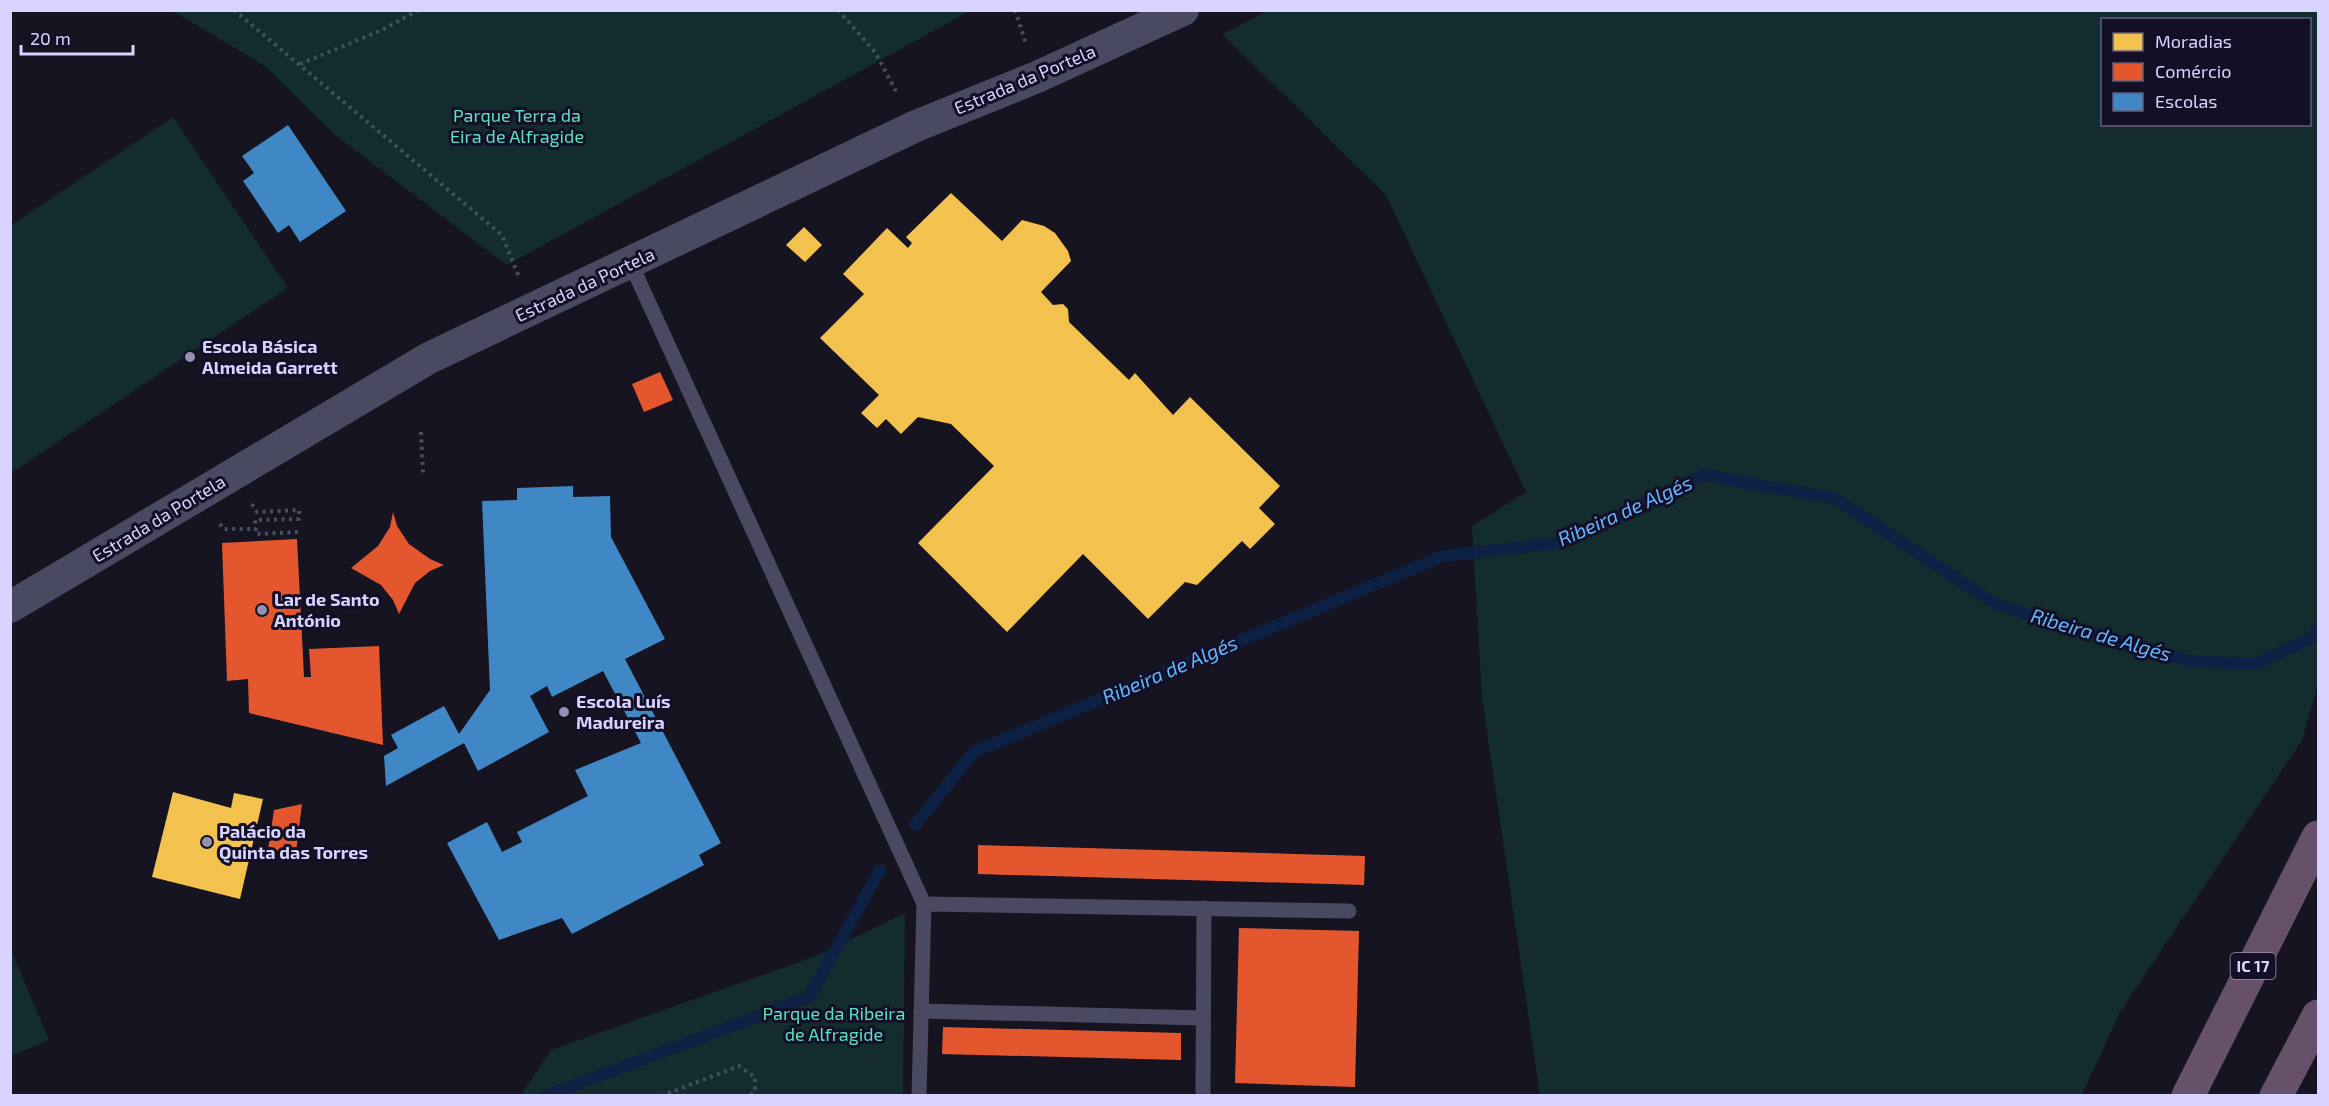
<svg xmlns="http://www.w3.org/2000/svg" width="2329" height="1106" font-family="'Exo 2',sans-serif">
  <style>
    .green { fill: #132c2d; fill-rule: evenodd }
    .homes { fill: #f2c14e }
    .shops { fill: #e4572e }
    .schools { fill: #3f88c5 }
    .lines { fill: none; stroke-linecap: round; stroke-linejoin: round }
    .stream { stroke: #0d2144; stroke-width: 12 }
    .path { stroke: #44505f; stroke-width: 4; stroke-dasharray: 3 4.5; stroke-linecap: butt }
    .lane { stroke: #4a4962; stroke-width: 15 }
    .street { stroke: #4a4962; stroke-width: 32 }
    .highway { stroke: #67516a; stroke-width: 33 }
    .poi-dot { fill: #9591b1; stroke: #130f26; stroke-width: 2 }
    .labels { text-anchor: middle; stroke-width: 6; stroke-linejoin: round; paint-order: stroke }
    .shield { fill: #130f26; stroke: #9e99be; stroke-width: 1.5 }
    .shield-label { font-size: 16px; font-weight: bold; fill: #d9d4ff }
    .street-label { font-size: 18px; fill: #d9d4ff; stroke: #130f26 }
    .park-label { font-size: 18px; fill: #5fe0c0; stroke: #130f26 }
    .poi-label { font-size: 18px; font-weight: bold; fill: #d9d4ff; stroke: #130f26; text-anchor: start }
    .water-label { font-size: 20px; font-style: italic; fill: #62b6ff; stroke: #130f26 }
  </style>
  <rect width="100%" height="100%" fill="#161421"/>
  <g class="green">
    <path d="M1269,10L2318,11V684L2302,740L2120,1012L2082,1095H1540L1482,697L1472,526L1526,492L1386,195L1222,34ZM2102,20H2310V124H2102Z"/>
    <polygon points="173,11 970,11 507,265 335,135 265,66"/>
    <polygon points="173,117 288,288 11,473 11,225"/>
    <polygon points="905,913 903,1095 521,1095 551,1050 816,956"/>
    <polygon points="11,950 49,1040 11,1056 10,1056"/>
  </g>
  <g class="homes">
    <polygon points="951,193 1002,241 1022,220 1044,226 1055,233 1068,251 1071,261 1041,292 1053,305 1063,304 1068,309 1069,322 1129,380 1135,373 1173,415 1190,397 1280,486 1259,508 1275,524 1250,549 1242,541 1197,585 1185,582 1148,619 1083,554 1007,632 918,543 994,466 951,424 918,417 901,434 886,419 877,428 861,413 879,395 820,338 864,294 843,274 887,228 908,248 912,243 906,237"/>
    <polygon points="804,227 822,245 805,262 786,245"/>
    <polygon points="173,792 231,808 234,793 263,799 240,899 152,877"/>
  </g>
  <g class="shops">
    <polygon points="660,372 673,400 644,412 632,384"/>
    <polygon points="393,512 397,526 409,544 430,559 444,565 430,571 415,583 399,614 393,600 381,585 351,568 378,546 390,527"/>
    <polygon points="297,539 304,677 311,677 309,649 379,646 383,745 249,713 248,679 227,681 222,543"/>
    <polygon points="302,804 296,852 268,850 274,810"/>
    <polygon points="978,845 1365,856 1364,885 978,874"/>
    <polygon points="1239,928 1359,931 1355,1087 1235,1083"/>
    <polygon points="943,1027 1181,1033 1181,1060 942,1054"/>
  </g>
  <g class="schools">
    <polygon points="288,125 346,211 300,242 289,225 278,233 243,181 254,173 242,156"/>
    <polygon points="573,486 573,497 610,496 611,537 665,639 625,659 721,843 699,855 704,865 572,934 562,918 499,940 447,843 487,822 502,852 522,842 517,832 588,796 575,770 641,743 603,671 552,697 547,686 530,696 549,732 478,771 464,743 386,786 384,756 398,748 391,735 444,706 459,734 490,690 482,501 517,500 517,488"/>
  </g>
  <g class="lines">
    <g class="stream">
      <polyline points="915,825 974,752 1443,556 1559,543 1704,475 1836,499 1997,605 2189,661 2255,664 2314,637 2318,627"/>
      <polyline points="545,1096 809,997 880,870"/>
    </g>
    <g class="path">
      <polyline points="234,10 502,235 519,277"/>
      <polyline points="838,10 875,52 898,95"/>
      <polyline points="1015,10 1026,44"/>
      <polyline points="300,64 382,30 419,10"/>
      <polyline points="421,432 423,473"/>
      <polyline points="252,504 257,512 299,510 299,519 255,520 256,534 299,532"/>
      <polyline points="220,524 223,529 256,529"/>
      <polyline points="661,1096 739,1066 755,1077 755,1091 750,1096"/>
    </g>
    <g class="lane">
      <polyline points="631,264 924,904"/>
      <polyline points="921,1011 1203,1018"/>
      <polyline points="919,1096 924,904 1349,911"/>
      <polyline points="1203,1096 1204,908"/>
    </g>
    <polyline class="street" points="10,607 429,358 916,126 1037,77 1183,10"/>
    <g class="highway">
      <polyline points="2188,1096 2318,837"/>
      <polyline points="2276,1096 2318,1016"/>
    </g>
  </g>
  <g class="poi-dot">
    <circle cx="190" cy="357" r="6"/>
    <circle cx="262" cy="610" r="6"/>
    <circle cx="564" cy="712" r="6"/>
    <circle cx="207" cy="842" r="6"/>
  </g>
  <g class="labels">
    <rect class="shield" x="2230.5" y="953" width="45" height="26" rx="4.5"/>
    <g class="shield-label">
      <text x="2253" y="972">IC 17</text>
    </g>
    <g class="street-label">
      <text transform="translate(1025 80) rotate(-23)" y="6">Estrada da Portela</text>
      <text transform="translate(585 285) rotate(-25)" y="6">Estrada da Portela</text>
      <text transform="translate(159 519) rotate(-31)" y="6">Estrada da Portela</text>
    </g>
    <g class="park-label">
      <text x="517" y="122">Parque Terra da<tspan x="517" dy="21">Eira de Alfragide</tspan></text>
      <text x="834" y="1020">Parque da Ribeira<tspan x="834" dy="21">de Alfragide</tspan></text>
    </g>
    <g class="poi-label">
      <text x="202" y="353">Escola Básica<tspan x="202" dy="21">Almeida Garrett</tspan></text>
      <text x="274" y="606">Lar de Santo<tspan x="274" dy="21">António</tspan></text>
      <text x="576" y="708">Escola Luís<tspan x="576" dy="21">Madureira</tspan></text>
      <text x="219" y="838">Palácio da<tspan x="219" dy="21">Quinta das Torres</tspan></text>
    </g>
    <g class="water-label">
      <text transform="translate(1625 511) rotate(-24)" y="7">Ribeira de Algés</text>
      <text transform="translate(2101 635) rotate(16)" y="7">Ribeira de Algés</text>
      <text transform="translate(1170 670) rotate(-23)" y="7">Ribeira de Algés</text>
    </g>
  </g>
  <rect width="2329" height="1106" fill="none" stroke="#d9d4ff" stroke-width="24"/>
  <rect x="2101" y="18" width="210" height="108" fill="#130f26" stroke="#625e7d" stroke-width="1.5"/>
  <rect x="2113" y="33" width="30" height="18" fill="#f2c14e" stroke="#625e7d" stroke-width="1.5"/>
  <text x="2155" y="48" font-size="18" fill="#d9d4ff">Moradias</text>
  <rect x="2113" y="63" width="30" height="18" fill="#e4572e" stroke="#625e7d" stroke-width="1.5"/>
  <text x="2155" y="78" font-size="18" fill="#d9d4ff">Comércio</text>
  <rect x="2113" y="93" width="30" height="18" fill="#3f88c5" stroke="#625e7d" stroke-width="1.5"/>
  <text x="2155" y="108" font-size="18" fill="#d9d4ff">Escolas</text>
  <path d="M21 45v9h112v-9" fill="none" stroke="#d9d4ff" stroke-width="3"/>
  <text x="30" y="45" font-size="18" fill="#d9d4ff" stroke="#130f26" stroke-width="4.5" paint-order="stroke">20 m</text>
</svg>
